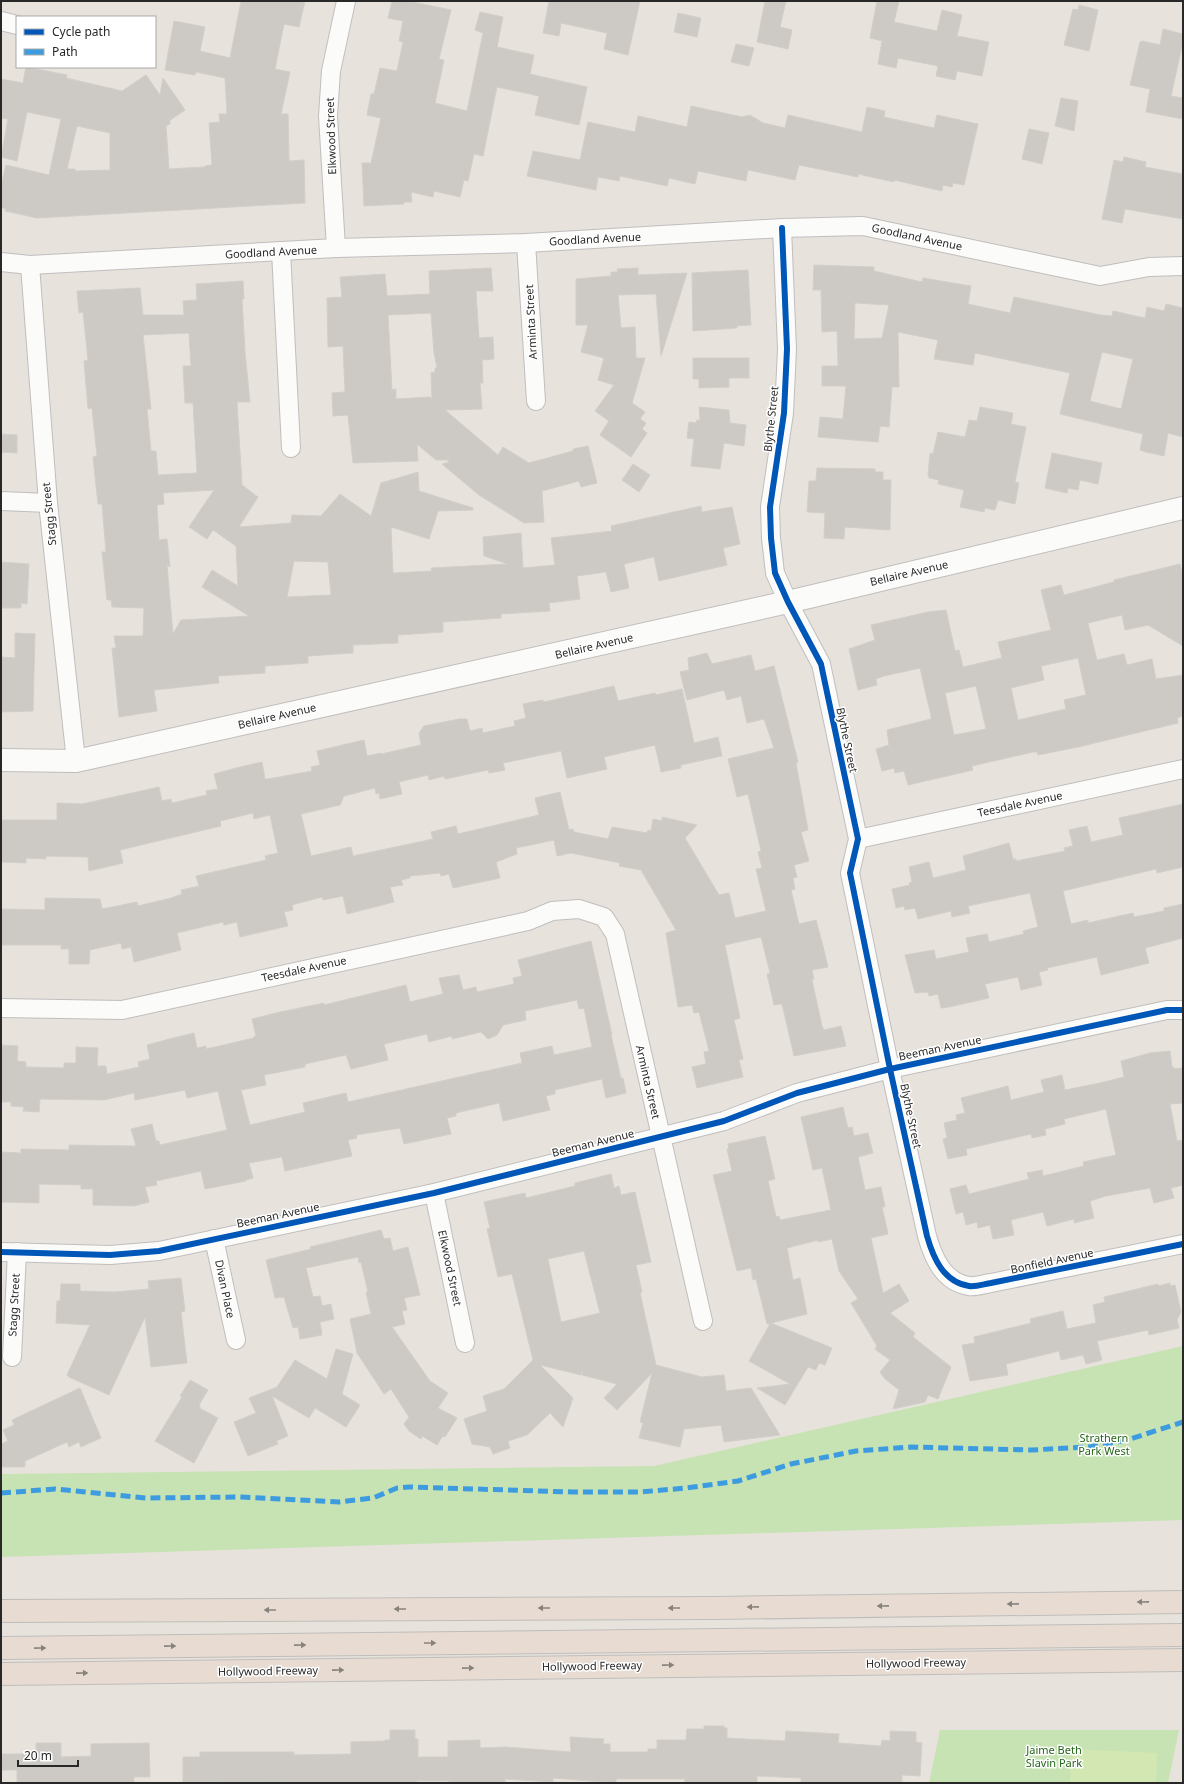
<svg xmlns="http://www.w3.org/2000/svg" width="1184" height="1784" font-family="'Noto Sans',sans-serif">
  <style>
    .green { fill: #c7e3b4 }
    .pitch { fill: #d2e7b1 }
    .building { fill: #cdcac6; stroke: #d2cec8; fill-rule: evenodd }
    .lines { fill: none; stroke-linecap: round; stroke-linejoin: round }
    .street-casing { stroke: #c0bebe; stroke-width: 20 }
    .secondary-casing { stroke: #c0bebe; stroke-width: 24 }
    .highway-casing { stroke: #bfbdbb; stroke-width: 24 }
    .street { stroke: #fbfbfa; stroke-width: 18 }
    .secondary { stroke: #fbfbfa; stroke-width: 22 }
    .highway { stroke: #e8dcd2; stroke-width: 22 }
    .quiet { stroke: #3d9ce0; stroke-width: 5; stroke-dasharray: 10 5; stroke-linecap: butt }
    .cycleway-casing { stroke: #fff; stroke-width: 8 }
    .cycleway { stroke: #0057b8; stroke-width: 6 }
    .oneway { fill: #88827d }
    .labels { text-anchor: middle; stroke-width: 3; stroke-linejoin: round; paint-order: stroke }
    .street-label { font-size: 11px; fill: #282828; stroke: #fff }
    .park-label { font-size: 11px; fill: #256518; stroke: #fff }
  </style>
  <rect width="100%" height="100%" fill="#e7e2dc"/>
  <g class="green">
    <polygon points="1183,1346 1183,1520 1,1557 1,1474 654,1466"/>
    <polygon points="940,1730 1179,1730 1168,1783 929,1783"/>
  </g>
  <polygon class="pitch" points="1071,1749 1157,1753 1156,1783 1070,1783"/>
  <g class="building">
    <path d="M241,1H305L299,27L284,24L275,69L290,72L281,114H288L289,159L290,161L304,160L305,203L37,218L5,211L6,209L1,207V186L6,165L49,175L61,119L27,112L17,161L1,157L8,119L1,118V79L23,83L26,67L67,75L66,78L122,91L146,75L160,95L163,78L185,110L169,121L171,123L166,126L169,169L205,167V166L212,165L209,123L220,122L219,114H227L225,78L196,72L195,75L165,70L174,21L205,27L200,51L230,58ZM77,126L110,133V170L75,171V169H67Z"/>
    <polygon points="392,1 408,1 451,10 439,59 444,60 435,103 467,111 483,33 475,30 480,12 503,17 497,47 534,55 530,74 587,87 579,125 535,115 539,96 497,87 483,156 474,154 468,181 464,180 460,197 434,191 433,197 411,192 412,202 404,202 404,204 364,206 362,163 371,163 381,118 367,115 371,94 374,94 380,68 397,71 403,42 399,41 403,21 388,18"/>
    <polygon points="549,1 640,1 628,55 604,49 607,33 561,23 559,36 543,33"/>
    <polygon points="765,1 786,1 780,27 792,30 788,49 757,42"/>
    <polygon points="877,1 899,1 894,22 937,31 942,10 962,15 957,36 989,42 982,76 957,71 955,80 936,76 938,66 898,58 896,68 878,64 882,41 870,38"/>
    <polygon points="1079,5 1098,10 1089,51 1064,45 1073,9 1078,10"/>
    <polygon points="678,13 701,18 697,37 674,32"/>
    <polygon points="1163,29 1183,34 1183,42 1171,96 1183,98 1183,119 1146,112 1150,89 1130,85 1140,42 1142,41 1160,45"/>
    <polygon points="736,44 754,48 749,66 731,62"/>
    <polygon points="1061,98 1078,101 1074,131 1055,126"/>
    <polygon points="691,106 742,117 750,115 763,123 785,128 788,115 862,132 867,107 885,111 884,117 934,128 937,115 978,124 964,185 953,183 952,187 943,185 942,191 894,180 894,182 858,174 858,177 799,165 795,180 748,170 746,181 698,171 695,184 669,178 667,186 620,176 619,181 598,177 596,190 527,176 533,151 580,160 588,122 635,132 638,116 687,127"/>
    <polygon points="1029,129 1049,133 1042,164 1022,159"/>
    <polygon points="1124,157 1146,162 1145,167 1183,174 1183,219 1125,209 1122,223 1102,219 1114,160 1123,162"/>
    <path d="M814,265L874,267V271L922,282L923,278L971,286L968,304L1010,313L1014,297L1101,315L1112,316L1113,311L1145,318L1147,307L1164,311L1166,304L1183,308V437L1168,433L1164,456L1146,452L1140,450L1143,434L1060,414L1070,373L975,353L973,365L934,359L938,340L898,332L899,387H892L889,427L880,426L878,442L818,437L820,417L843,419L846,386H822V366H838L837,331L822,332L821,290H813ZM855,303L889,305L882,338L854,339ZM1102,352L1133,359L1121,409L1090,401Z"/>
    <path d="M491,268L493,291H476L479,338L493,337L494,359L482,360L483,383H480L482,409L445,410L498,455L503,447L529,463L573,451V449L588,446L597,483L581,487L579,481L542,491L544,522L524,523L479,495L442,464L449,462L448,460H436L417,444L418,461L353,463L348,415L333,416L332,393L345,392L343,346L328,347L327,298L342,297L340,277L385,274L387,296L430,294L429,271ZM431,313L434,353L437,368H435V372L431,373L432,399L430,397L396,399V389L392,390L388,315Z"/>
    <polygon points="638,268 638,275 687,273 661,356 656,294 618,295 621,328 635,327 636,358 645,358 632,403 645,412 640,419 646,423 642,429 647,433 631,457 600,435 609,421 595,411 614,385 598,380 604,358 581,352 588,325 576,325 576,279 611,276 611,272 618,272 617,269"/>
    <polygon points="748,270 751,325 737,326 737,328 693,331 692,273"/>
    <path d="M243,281L244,299H242L245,352L250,402H237L242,485L258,497L239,527L291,523L292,515L321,516L340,494L371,516L381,483L418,472L419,491L473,508V510L438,511L429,539L391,527L393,573L432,571L431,568L508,564L484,556L483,537L521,533L523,568L555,565L551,538L612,531L611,526L701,506L702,512L732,507L740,544L723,548L727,565L659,581L654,557L624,564L629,588L611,592L606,572L577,576L580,599L549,603L550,611L501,614V618L443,622V632L398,635V643L353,645V653L308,656V663L265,666V673L218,676L219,683L154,690L157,711L119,717L112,648H116L114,636H143L144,608L112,607L111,600H107L102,552H106L102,504H98L93,457L97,456L92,408L88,409L84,361L88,360L83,312L79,313L77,291L140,288L143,315H184L183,301L197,300L196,284ZM189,333L191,366H183L185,403H193L197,473L158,475L156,451H151L147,409H151L143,335ZM214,490L189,527L207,539L213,530L236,546L238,586L212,570L202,587L249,616L181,620L173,634L167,565L170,567L167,539L159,540L157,505L164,504L163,493ZM294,561L328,562L331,595L287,597Z"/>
    <polygon points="693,358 749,358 749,378 729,378 729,387 699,388 699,379 693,379"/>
    <polygon points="699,407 729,410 730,423 746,425 744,446 724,443 720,469 691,466 694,439 687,438 689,422 696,423 697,420 700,420"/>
    <polygon points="980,407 1013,413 1011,424 1026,427 1015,482 1019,483 1015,504 998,500 995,510 985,508 984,512 960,507 964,490 938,484 939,480 929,478 928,474 930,453 933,454 938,432 965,437 969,420 977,421"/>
    <polygon points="1,434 17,435 17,453 1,452"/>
    <polygon points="1052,453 1102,463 1098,484 1080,480 1078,490 1068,488 1067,493 1045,488"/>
    <polygon points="633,464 650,475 639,492 622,480"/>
    <polygon points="817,468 875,469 875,472 883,472 883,480 891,480 890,530 845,527 844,539 824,538 825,513 807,512 809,481 816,481"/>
    <polygon points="1,562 29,564 27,604 21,603 21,608 1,608"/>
    <path d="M1180,564L1183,576V646L1148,625L1125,630L1122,615L1088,623L1097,660L1124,654L1127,665L1152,659L1156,679L1183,675V716L1177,718L1178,723L1078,747L1038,755L1037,752H1033L972,766L973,770L908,785L904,771L895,773L894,768L882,771L876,749L889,745L887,730L931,719V716L920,668L884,676L876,679L877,685L858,690L849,649L875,640L871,625L928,612L946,610L955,651L959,650L963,667L1002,658L998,642L1051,630L1041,590L1061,585L1064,595L1114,582V580ZM1078,658L1086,695L1064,700L1066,709L1018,720L1011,688L1044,680L1041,666ZM976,686L986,729L954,735L945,693Z"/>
    <polygon points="15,633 35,634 33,711 1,712 1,657 15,658"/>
    <polygon points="707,653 712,664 751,655 755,671 774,666 798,762 796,763 808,830 801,832 809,861 794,865 797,877 793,878 795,889 791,890 799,924 816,920 823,946 828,967 812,970 814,979 812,980 822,1026 824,1030 841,1026 846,1046 794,1056 782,1004 774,1005 767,974 770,973 761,937 725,945 740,1018 734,1020 743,1059 739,1060 743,1077 697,1088 692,1067 706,1064 704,1052 709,1051 699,1012 694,1013 692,1005 678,1007 666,933 676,930 641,870 619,866 620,863 571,853 557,856 554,840 516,848 517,854 496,862 500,878 453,888 449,874 441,876 440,873 410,876 410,878 401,880 403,885 390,887 394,902 347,914 343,896 323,900 322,897 292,905 293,910 284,912 288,926 240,937 237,922 224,925 223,922 177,933 181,950 134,962 131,947 122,949 121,943 90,950 89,964 69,964 69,949 61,949 61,945 1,945 1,909 45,910 45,898 100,899 102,909 137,902 138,906 171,898 182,894 181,890 199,886 196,876 266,860 265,856 278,853 270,815 254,819 253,813 220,821 221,826 120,850 123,863 89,871 88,857 46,856 46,859 26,858 26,863 1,862 1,820 57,820 57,803 82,804 159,787 162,801 171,799 172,803 207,795 206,791 218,789 214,774 240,767 262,762 265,779 268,779 312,771 311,767 320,765 317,751 364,740 367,756 381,753 381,754 421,745 419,733 424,726 459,719 467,719 470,731 482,728 483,733 515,726 514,721 526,718 523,704 543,700 544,702 614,686 618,701 655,693 656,695 682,689 694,743 718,737 722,756 681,765 681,768 661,772 655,745 604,757 607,769 567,778 561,751 503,763 505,770 489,773 488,770 445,779 444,776 429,780 428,775 399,782 402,794 380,799 379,793 376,794 375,788 352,794 344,796 340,805 301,814 311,856 351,847 353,856 433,839 431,832 456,826 458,834 539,815 535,798 560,792 569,830 573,829 574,832 608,839 612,827 647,833 648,830 651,831 653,819 662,821 662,817 697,825 685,838 719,895 729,893 735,918 766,911 756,869 762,868 758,852 761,851 748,794 737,797 728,759 774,748 764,719 747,723 741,696 727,700 724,690 687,700 680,672 689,670 688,658"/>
    <polygon points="1183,804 1183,867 1157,873 1156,869 1063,891 1071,924 1088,920 1088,923 1133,913 1134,917 1164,911 1164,908 1183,904 1183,938 1145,948 1149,963 1101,975 1097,957 1047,968 1048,970 1039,972 1042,985 1021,990 1018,977 985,984 989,998 949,1007 941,1008 938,994 929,996 928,992 915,993 905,955 934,950 936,959 969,952 966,938 987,934 989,942 1024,934 1023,931 1038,927 1030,893 968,906 970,913 952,917 951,911 918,919 915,908 905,910 904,906 896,908 892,889 910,885 909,883 912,882 909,867 929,862 933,878 966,870 963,856 1009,843 1013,859 1016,859 1016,861 1065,851 1064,848 1073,846 1069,830 1087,826 1091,842 1123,835 1119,818"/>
    <path d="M591,941L612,1035H611L621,1078H623L626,1093L606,1098L602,1079L555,1090V1094L546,1096L550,1110L503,1121L499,1103L456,1113V1116L447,1118L451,1134L404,1144L400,1128L356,1135L357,1138L348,1140L352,1156L285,1171L282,1157L249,1163L253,1178L246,1180V1181L205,1189L201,1171L156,1181L157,1185L145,1187L149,1202L134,1206L93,1205V1189H81V1185L39,1184V1203L1,1202V1152L21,1153V1149L69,1150V1145L136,1146L131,1129L152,1124L156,1141H159L160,1145L227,1130L218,1091L187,1098L185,1090L135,1100L134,1093L104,1100L40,1099L39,1112L23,1111L24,1107L11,1106V1102H1V1045L18,1046L17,1061L26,1062V1067L64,1068V1063H76V1047L98,1048L97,1066H106L107,1074L139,1067L138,1062L150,1059L147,1045L173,1038L194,1033L197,1048L206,1046V1049L254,1038L253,1037L256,1036L252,1019L280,1012L324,1003V1005L406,985L410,1002L443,994L439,978L459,975L463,990L476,987L477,992L514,984L513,978L522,976L518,960ZM577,1000L579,1009L584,1008L592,1047L554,1055L552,1046L520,1053L522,1063L348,1102L346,1093L303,1103L305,1112L250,1125L241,1090L266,1085L264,1075L305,1067V1064L346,1055L351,1069L388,1060L384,1044L427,1034L429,1042L452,1036V1039L481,1032L488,1039L497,1035L503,1025L526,1020L525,1011Z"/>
    <polygon points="1170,1051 1172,1067 1174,1067 1174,1069 1183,1068 1183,1103 1170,1104 1177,1141 1183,1140 1183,1185 1171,1188 1174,1198 1154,1203 1150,1188 1106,1196 1090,1201 1094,1218 1074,1223 1074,1219 1047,1226 1043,1212 1011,1220 1014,1235 993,1239 990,1225 978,1228 977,1222 966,1225 963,1212 956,1214 950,1189 966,1185 969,1194 1029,1179 1027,1173 1042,1170 1043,1176 1084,1166 1083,1162 1116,1155 1106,1109 1064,1119 1065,1124 1045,1129 1046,1135 1032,1138 1031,1134 966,1149 967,1155 948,1159 943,1139 947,1138 944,1123 957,1120 956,1115 965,1113 961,1098 1008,1086 1011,1100 1044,1092 1041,1080 1062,1075 1065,1090 1100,1083 1124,1077 1121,1061 1150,1053"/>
    <polygon points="843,1107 848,1128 852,1127 854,1136 868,1133 873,1153 858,1157 865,1190 881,1187 885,1207 882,1207 888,1234 871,1238 883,1293 899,1284 909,1301 890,1313 915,1333 913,1337 951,1367 938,1399 928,1395 925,1402 893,1409 899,1390 885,1379 880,1372 890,1360 875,1349 877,1346 851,1303 858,1299 839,1271 832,1239 818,1242 818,1240 787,1248 793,1280 800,1278 807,1314 771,1323 832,1348 825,1365 819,1363 816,1370 808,1367 785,1405 757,1388 790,1384 749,1361 770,1324 767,1324 756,1279 753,1280 751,1268 737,1271 713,1175 732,1171 727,1149 729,1149 728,1144 765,1136 775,1179 768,1181 776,1217 779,1216 780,1220 831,1210 822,1168 813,1170 801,1117"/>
    <path d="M611,1174L614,1188L619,1186L621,1195L635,1192L651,1262L636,1265L642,1292L640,1293L656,1365L702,1377L724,1375L726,1391L751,1388L780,1435L724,1442L721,1425L684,1429L680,1447L639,1438L643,1423L640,1422L652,1373L617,1410L604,1398L617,1384L582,1375V1370L581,1375L540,1365L573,1398L563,1427L550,1413L527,1435L508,1441L510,1448L493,1454L490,1447L472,1444L464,1419L487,1411L483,1396L504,1389L533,1360L512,1274L498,1277L487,1229L490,1228L484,1202L525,1193L526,1198L575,1186V1183ZM584,1251L600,1313L561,1322L548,1259Z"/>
    <polygon points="381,1230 384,1239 390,1238 393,1251 408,1247 420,1295 404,1298 407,1310 402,1311 405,1324 392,1327 430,1381 448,1393 438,1408 457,1418 445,1437 443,1436 437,1445 422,1436 421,1439 409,1431 404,1424 409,1417 391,1389 384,1394 357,1353 350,1319 371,1314 366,1292 368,1292 361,1262 359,1263 358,1257 306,1268 313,1297 320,1296 322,1306 331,1304 334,1319 320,1322 322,1335 300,1339 298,1327 293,1328 284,1297 275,1298 266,1260 311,1249 310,1247"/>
    <polygon points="181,1278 185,1311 181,1312 187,1363 151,1367 145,1317 109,1395 69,1377 67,1375 90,1325 56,1323 57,1301 60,1301 61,1284 80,1284 80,1291 115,1292 149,1289 148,1281"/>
    <polygon points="1170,1283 1170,1286 1175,1285 1181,1312 1177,1320 1179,1328 1149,1335 1148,1330 1097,1341 1102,1360 1086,1364 1083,1355 1061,1360 1059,1351 1006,1364 1008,1375 970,1381 962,1345 975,1343 974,1337 1031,1323 1030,1319 1063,1311 1067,1329 1096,1323 1093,1305 1105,1302 1104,1297 1158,1284 1159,1286"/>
    <polygon points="336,1349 353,1354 342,1394 360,1405 346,1427 315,1408 309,1418 272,1396 288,1436 276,1441 278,1444 248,1456 234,1422 256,1413 249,1398 277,1387 295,1360 327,1379"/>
    <polygon points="190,1380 208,1390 199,1405 201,1409 218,1418 194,1463 155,1441 182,1397 180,1396"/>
    <polygon points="80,1388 101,1438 81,1447 79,1442 69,1447 67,1442 25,1461 25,1467 1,1467 1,1444 8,1441 3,1430 14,1425 12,1420"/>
    <polygon points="704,1726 724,1726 724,1728 727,1728 727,1738 785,1741 786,1731 839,1734 838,1743 881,1746 882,1740 890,1741 890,1731 916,1732 916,1742 922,1743 920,1776 902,1775 902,1783 801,1783 801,1778 757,1776 757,1783 684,1783 685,1779 616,1779 616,1783 553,1778 553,1782 505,1779 505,1782 481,1783 449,1783 449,1781 417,1781 417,1783 183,1782 183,1757 200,1757 200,1752 294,1752 294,1755 351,1754 351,1742 385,1741 385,1740 390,1740 390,1730 415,1730 415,1739 418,1739 418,1757 448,1757 448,1741 480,1740 480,1748 505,1747 571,1752 570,1737 604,1739 603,1744 610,1744 610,1752 648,1752 648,1749 657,1749 657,1740 686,1740 687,1729 704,1729"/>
    <polygon points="36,1743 61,1743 61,1757 91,1756 91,1744 149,1743 150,1777 134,1777 134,1783 17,1783 17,1770 1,1770 1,1754 36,1754"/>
  </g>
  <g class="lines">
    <defs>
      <g id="street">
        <polyline points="1,21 17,25"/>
        <path d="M782,228L787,349L784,413L770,507L771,538L775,573L788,602L821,664L858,839L850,873L890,1069L927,1236C933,1257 943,1282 969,1286C976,1287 984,1284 991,1283L1183,1244"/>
        <polyline points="526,243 536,401"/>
        <polyline points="336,248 328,116 331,71 346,1"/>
        <polyline points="281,251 291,448"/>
        <polyline points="1,262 30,265 336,248 526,243 782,228 863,226 1100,276 1149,267 1183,266"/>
        <polyline points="30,265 48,503 76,761"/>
        <polyline points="1,501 48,503"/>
        <polyline points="858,839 1183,769"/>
        <polyline points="1,1008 122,1010 528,921 552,911 579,909 604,917 615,934 703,1321"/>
        <polyline points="434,1193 465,1343"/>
        <polyline points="214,1239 236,1340"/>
        <polyline points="1,1252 110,1255 159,1251 434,1193 724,1121 797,1093 890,1069 1167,1010 1183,1010"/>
        <polyline points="12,1357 17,1252"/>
      </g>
      <polyline id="secondary" points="1,760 76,761 788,602 1183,508"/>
      <g id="highway">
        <polyline points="1,1611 713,1608 1183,1602"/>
        <polyline points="1,1648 1183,1635"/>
        <polyline points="1,1674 1183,1660"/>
      </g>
    </defs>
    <use href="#street" class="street-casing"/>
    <use href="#secondary" class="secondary-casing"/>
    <use href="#highway" class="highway-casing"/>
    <use href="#street" class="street"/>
    <use href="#secondary" class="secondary"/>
    <use href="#highway" class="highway"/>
    <polyline class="quiet" points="1,1493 55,1489 146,1498 239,1497 339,1502 373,1498 397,1488 409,1487 573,1492 640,1492 686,1488 738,1481 791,1464 856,1451 911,1447 1031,1450 1089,1447 1127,1440 1183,1422"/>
    <defs>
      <g id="cycleway">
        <path d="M782,228L787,349L784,413L770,507L771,538L775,573L788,602L821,664L858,839L850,873L890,1069L927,1236C933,1257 943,1282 969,1286C976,1287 984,1284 991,1283L1183,1244"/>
        <polyline points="1,1252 110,1255 159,1251 434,1193 724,1121 797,1093 890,1069 1167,1010 1183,1010"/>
      </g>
    </defs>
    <use href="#cycleway" class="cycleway-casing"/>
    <use href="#cycleway" class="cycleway"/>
  </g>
  <defs><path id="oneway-solid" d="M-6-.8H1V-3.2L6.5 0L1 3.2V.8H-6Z"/></defs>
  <g class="oneway">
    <use href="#oneway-solid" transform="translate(1143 1602) rotate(179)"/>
    <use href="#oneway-solid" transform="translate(1013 1604) rotate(179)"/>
    <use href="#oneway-solid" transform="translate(883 1606) rotate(179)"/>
    <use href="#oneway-solid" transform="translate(753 1607) rotate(179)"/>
    <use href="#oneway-solid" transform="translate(544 1608) rotate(180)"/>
    <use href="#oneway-solid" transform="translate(674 1608) rotate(180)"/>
    <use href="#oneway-solid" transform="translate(400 1609) rotate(180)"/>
    <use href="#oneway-solid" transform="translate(270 1610) rotate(180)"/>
    <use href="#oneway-solid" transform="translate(430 1643)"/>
    <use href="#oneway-solid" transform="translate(300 1645) rotate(-1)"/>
    <use href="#oneway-solid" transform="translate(170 1646) rotate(-1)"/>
    <use href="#oneway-solid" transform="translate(40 1648) rotate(-1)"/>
    <use href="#oneway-solid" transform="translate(668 1665) rotate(-1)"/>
    <use href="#oneway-solid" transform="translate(468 1668) rotate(-1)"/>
    <use href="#oneway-solid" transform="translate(338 1670) rotate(-1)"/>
    <use href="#oneway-solid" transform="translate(82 1673) rotate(-1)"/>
  </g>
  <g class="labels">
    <g class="street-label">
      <text transform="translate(331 136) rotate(-92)" y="4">Elkwood Street</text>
      <text transform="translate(917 237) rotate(12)" y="4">Goodland Avenue</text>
      <text transform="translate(595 239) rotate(-3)" y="4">Goodland Avenue</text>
      <text transform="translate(271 252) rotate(-3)" y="4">Goodland Avenue</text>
      <text transform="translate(531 322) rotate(-93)" y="4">Arminta Street</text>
      <text transform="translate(771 419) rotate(-84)" y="4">Blythe Street</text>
      <text transform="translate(49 514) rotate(-96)" y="4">Stagg Street</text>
      <text transform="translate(909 573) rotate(-13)" y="4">Bellaire Avenue</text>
      <text transform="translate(594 646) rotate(-13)" y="4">Bellaire Avenue</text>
      <text transform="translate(277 716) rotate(-13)" y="4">Bellaire Avenue</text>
      <text transform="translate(847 740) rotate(78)" y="4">Blythe Street</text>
      <text transform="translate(1020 804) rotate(-12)" y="4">Teesdale Avenue</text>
      <text transform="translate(304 969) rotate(-12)" y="4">Teesdale Avenue</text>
      <text transform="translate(940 1048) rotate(-12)" y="4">Beeman Avenue</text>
      <text transform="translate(648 1082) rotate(77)" y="4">Arminta Street</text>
      <text transform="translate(911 1116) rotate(78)" y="4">Blythe Street</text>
      <text transform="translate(593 1143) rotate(-14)" y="4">Beeman Avenue</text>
      <text transform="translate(278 1215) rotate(-12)" y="4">Beeman Avenue</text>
      <text transform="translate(1052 1261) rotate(-12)" y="4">Bonfield Avenue</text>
      <text transform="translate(450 1268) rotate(78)" y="4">Elkwood Street</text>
      <text transform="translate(225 1289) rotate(78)" y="4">Divan Place</text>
      <text transform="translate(14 1305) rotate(-87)" y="4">Stagg Street</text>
      <text transform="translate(916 1663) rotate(-1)" y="4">Hollywood Freeway</text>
      <text transform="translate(592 1666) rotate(-1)" y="4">Hollywood Freeway</text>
      <text transform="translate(268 1671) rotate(-1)" y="4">Hollywood Freeway</text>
    </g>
    <g class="park-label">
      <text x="1104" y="1442">Strathern<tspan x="1104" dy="13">Park West</tspan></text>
      <text x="1054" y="1754">Jaime Beth<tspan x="1054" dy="13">Slavin Park</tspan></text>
    </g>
  </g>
  <rect width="1184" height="1784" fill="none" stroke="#282828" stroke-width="4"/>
  <rect x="16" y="16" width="140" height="52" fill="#ffffff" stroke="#a9a9a9"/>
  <rect x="24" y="29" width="20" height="6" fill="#0057b8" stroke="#a9a9a9"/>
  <text x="52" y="36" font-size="12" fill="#282828">Cycle path</text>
  <rect x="24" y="49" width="20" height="6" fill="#3d9ce0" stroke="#a9a9a9"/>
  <text x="52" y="56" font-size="12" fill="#282828">Path</text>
  <path d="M18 1760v6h60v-6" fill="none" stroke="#282828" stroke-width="2"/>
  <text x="24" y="1760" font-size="12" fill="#282828" stroke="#ffffff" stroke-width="3" paint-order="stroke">20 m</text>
</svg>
